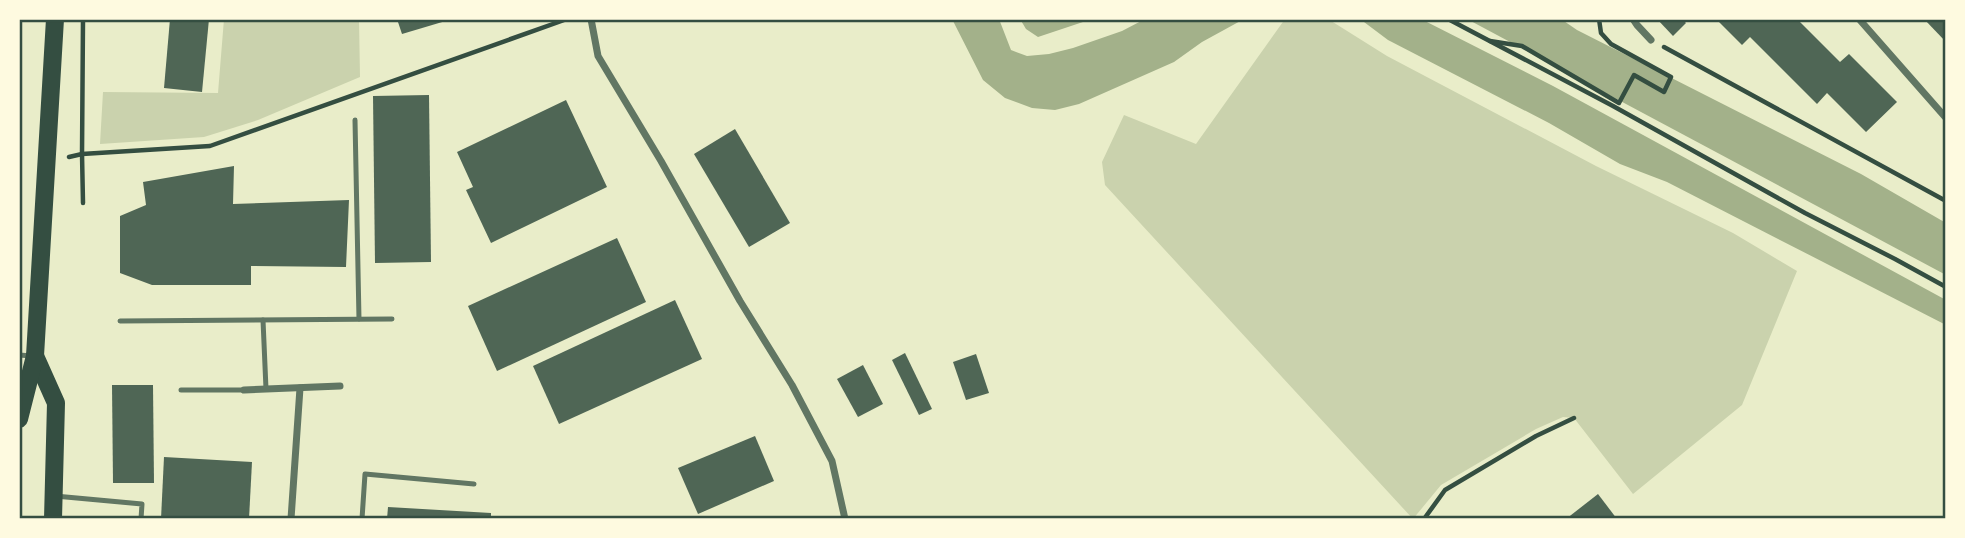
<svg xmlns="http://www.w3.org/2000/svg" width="1965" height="538" font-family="Bitter,serif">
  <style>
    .green { fill: #cad2ad }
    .water { fill: #a3b18a }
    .building { fill: #4f6655 }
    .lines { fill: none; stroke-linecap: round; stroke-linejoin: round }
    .path { stroke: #344e41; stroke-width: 4.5 }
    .service { stroke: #617663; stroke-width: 5 }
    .minor { stroke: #617663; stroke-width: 7 }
    .primary { stroke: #344e41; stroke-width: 18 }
    .neatline { fill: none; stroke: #344e41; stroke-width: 2.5 }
  </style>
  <rect width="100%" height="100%" fill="#e9edc9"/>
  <g class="green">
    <polygon points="224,19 359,19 360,77 258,120 204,137 100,144 103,92 218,93"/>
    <polygon points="1285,19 1328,19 1387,56 1596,166 1733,233 1797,271 1742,405 1633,494 1574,418 1563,417 1536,429 1441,485 1413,519 1105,185 1102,162 1124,115 1196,144"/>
  </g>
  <g class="water">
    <polygon points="952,19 999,19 1011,50 1027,56 1049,54 1073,48 1122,31 1145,19 1244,19 1202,42 1174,62 1079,104 1055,110 1032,108 1005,98 983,80"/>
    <polygon points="1020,19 1092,19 1038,37 1026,29"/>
    <polygon points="1360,19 1421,19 1553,86 1946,300 1946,325 1667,182 1620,164 1549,123 1388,40"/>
    <polygon points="1467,19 1561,19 1577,30 1861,174 1946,223 1946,275"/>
  </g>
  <g class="building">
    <polygon points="170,19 209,19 202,92 164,88"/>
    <polygon points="397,19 449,19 449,20 402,34"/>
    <polygon points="1657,19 1682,19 1686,23 1673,36"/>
    <polygon points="1716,19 1797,19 1840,62 1849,54 1897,102 1866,132 1827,93 1817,104 1750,37 1742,45"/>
    <polygon points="1924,19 1946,19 1946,42"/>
    <polygon points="429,95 431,262 375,263 373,96"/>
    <polygon points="566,100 607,187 491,243 466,190 473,187 457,152"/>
    <polygon points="735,129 790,223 749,247 694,154"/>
    <polygon points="234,166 233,204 349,200 346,267 251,266 251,285 152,285 120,273 120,216 146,205 143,182"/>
    <polygon points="617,238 646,302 497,371 468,306"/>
    <polygon points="675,300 702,359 559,424 533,366"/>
    <polygon points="905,353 932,409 919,415 892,360"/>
    <polygon points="976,354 989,393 966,400 953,362"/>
    <polygon points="863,365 883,404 858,417 837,379"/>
    <polygon points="112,385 153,385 154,483 113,483"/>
    <polygon points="755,436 774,481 698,514 678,468"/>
    <polygon points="164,457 252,462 249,519 161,519"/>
    <polygon points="1598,494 1617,519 1566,519"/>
    <polygon points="388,507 491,513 491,519 387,519"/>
  </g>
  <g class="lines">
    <g class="path">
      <polyline points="83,19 82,154 83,203"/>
      <polyline points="1448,19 1613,106 1805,213 1895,259 1946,287"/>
      <polyline points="1490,41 1522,46 1619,103 1634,75 1664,92 1671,77 1611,44 1601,33 1599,19"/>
      <polyline points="1664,47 1946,201"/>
      <polyline points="69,157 82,154 210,146 567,19"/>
      <polyline points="1424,519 1445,490 1536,436 1574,418"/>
    </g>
    <g class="service">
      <polyline points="355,120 359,319"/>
      <polyline points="263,320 266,389"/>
      <polyline points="120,321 392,319"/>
      <polyline points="19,355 32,356"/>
      <polyline points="181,390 244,390"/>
      <polyline points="55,496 142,504 141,519"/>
      <polyline points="362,519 365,474 474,484"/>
    </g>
    <g class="minor">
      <polyline points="591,19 598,56 661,161 740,301 792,385 832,461 845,519"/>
      <polyline points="1633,19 1637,25 1651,40"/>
      <polyline points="1859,19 1946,118"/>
      <polyline points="244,390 340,386"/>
      <polyline points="291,519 300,388"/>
    </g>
    <g class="primary">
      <polyline points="35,356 56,403 53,519"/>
      <polyline points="19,419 35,356 55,19"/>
    </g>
  </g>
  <rect width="1965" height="538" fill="none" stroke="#fefae0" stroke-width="42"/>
  <rect x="21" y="21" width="1923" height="496" class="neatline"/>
</svg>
